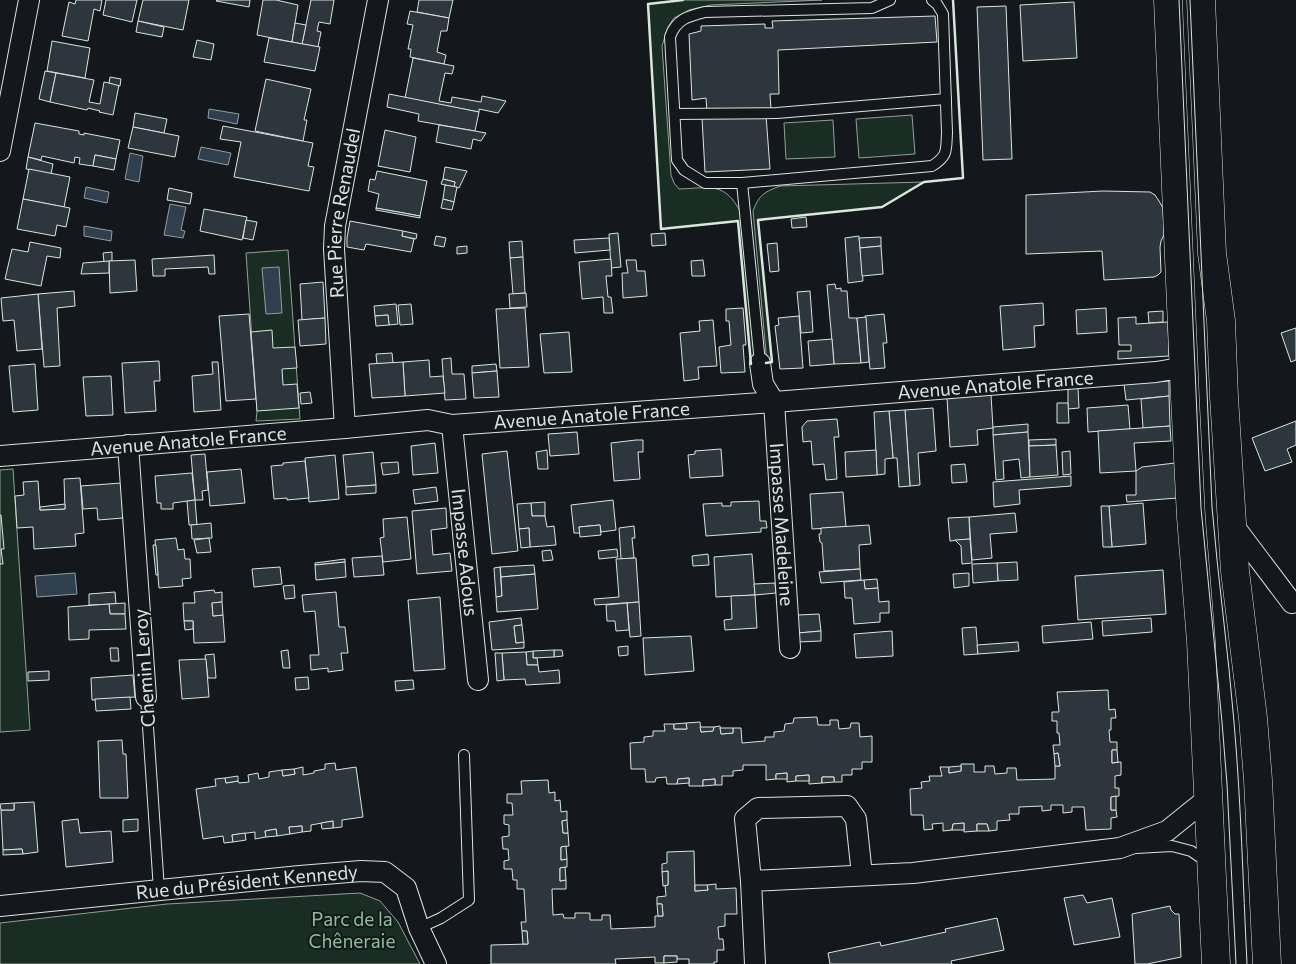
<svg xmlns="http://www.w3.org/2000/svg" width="1296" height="964" font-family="Commissioner,sans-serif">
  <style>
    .green { fill: #1a2d24; stroke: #939e99 }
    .water { fill: #2f3f4d; stroke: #939e99 }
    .building { fill: #2c363c; stroke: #d8e6dc }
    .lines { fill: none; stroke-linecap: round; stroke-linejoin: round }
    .service-casing { stroke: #d8e6dc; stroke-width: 12 }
    .minor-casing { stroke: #d8e6dc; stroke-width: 22 }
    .secondary-casing { stroke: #d8e6dc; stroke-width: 29 }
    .service { stroke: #14181c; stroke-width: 10 }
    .minor { stroke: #14181c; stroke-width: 20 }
    .secondary { stroke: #14181c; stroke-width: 28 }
    .tram { stroke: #d8e6dc; stroke-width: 1 }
    .wall { stroke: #d8e6dc; stroke-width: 2.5 }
    .labels { text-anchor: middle; stroke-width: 4; stroke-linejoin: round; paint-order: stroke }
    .street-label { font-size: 19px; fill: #d8e6dc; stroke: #14181c }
    .park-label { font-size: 19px; fill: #8ac095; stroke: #14181c }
  </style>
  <rect width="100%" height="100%" fill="#14181c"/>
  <g class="green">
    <path d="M683,0H822L711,5L689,10L674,18L668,27L662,46L671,175L674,183L679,189C710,188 725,181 741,213L755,364H751L738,221L661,229L648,4Z"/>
    <polygon points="912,115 915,154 859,158 856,119"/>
    <polygon points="833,120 835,157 786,159 784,123"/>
    <path d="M924,182L882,207L758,220L772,362L767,363L753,211C759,195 764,192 780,186Z"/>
    <polygon points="288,250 300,419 256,421 257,411 246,253"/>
    <polygon points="13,469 30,730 0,732 0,470"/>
    <polygon points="360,893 380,901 398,922 420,964 0,964 0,923 167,904"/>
  </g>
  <g class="water">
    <polygon points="209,109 239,114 237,124 208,118"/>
    <polygon points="201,147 231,153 228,165 198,159"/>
    <polygon points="130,153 143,156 139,182 125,179"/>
    <polygon points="86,187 109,192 107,203 84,198"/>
    <polygon points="170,204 186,207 181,230 185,231 183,238 164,235"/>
    <polygon points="84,226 112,231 111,241 84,236"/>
    <polygon points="279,267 282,313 266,314 262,268"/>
    <polygon points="75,573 77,594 37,597 35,576"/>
  </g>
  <g class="building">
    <polygon points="76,0 102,0 100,11 94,9 88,41 62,36 69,2 75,4"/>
    <polygon points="106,0 137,0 132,22 103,15"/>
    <polygon points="143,0 189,0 183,30 138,21"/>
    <polygon points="217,0 250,0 249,7 216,1"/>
    <polygon points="263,0 276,0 298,5 292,42 257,35"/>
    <polygon points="311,0 334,0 330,24 319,22 317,31 321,32 318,47 302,44"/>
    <polygon points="419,0 453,0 449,18 417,12"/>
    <polygon points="1074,2 1077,58 1023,61 1020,5"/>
    <polygon points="1006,6 1012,159 983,160 977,7"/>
    <polygon points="410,11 449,18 447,31 441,31 437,52 446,55 444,64 410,57 411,49 408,49 413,25 407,24"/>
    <polygon points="935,16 937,42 778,50 779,94 770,94 771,109 707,112 706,98 692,100 689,34 701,31 701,26 765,24 765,28 773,28 772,21"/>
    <polygon points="138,21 164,27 162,37 136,32"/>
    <polygon points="295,23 306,25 302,44 292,42"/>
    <polygon points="269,38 320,47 315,71 264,62"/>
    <polygon points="197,40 214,44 211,60 193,57"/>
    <polygon points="52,41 90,48 85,78 47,71"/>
    <polygon points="413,58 454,66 452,74 445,73 439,101 451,103 452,97 481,102 482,96 506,101 498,113 479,109 479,112 405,98"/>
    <polygon points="45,71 56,73 50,102 39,99"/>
    <polygon points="56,73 94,80 89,102 100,104 104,82 119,85 113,115 99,112 100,111 88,108 87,110 50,102"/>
    <polygon points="110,77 121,79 120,86 109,83"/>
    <polygon points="266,79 311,89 304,120 307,120 303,141 255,131"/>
    <polygon points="389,94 479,112 475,131 418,121 419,114 387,107"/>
    <polygon points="135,113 167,119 164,133 133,127"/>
    <polygon points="766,115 770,169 705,172 702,118"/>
    <polygon points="35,123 79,131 79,134 84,135 84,133 120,140 116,159 95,155 93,166 79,164 80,158 75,157 74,163 42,156 41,160 28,157"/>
    <polygon points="439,125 475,131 486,133 481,141 473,139 471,149 436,142"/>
    <polygon points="223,126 313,143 308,166 314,167 309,191 234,177 241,142 220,139"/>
    <polygon points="133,127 179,136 175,157 128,148"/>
    <polygon points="385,130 416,137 410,172 378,166"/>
    <polygon points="95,155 116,159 114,170 93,166"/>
    <polygon points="28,157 53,164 51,174 26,169"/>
    <polygon points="445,167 467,171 459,188 454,187 455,182 443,179"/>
    <polygon points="29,169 70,177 64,207 23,199"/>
    <polygon points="377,171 427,181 420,216 376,208 379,194 368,191 370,179 375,180"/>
    <polygon points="443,179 455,182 454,187 441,184"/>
    <polygon points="445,185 457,187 454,202 443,199"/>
    <polygon points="169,188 192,193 190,204 167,200"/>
    <polygon points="1103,191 1150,192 1155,195 1159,201 1163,208 1164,235 1161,241 1160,247 1161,272 1158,275 1154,277 1104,280 1102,251 1026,254 1026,195"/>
    <polygon points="23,199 70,208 66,227 57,225 55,236 17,229"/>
    <polygon points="443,199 454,202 452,210 441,208"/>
    <polygon points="376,208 420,216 420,218 376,210"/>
    <polygon points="204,209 247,217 242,240 200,231"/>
    <polygon points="806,217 807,227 792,228 791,219"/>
    <polygon points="246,220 257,222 253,240 243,238"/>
    <polygon points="350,221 403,231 402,236 414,239 411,252 366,244 364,250 347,247 347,238"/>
    <polygon points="403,231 417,234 416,239 402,236"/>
    <polygon points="618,233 621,267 611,268 609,234"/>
    <polygon points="665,233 666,245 652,246 651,234"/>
    <polygon points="436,236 446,238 444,247 434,245"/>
    <polygon points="859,236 863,281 848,283 845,238"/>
    <polygon points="881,237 881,246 860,248 859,238"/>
    <polygon points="609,238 610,250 575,253 574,240"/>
    <polygon points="522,241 523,257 510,258 509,242"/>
    <polygon points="30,242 61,248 60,258 47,256 41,286 5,279 12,249 28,252"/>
    <polygon points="777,243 779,271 770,272 767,244"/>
    <polygon points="467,246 467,253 457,254 457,247"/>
    <polygon points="881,246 883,274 862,276 860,248"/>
    <polygon points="112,252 112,261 104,262 103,253"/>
    <polygon points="214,255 215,274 209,274 208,267 165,269 165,276 153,276 152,259"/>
    <polygon points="523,257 525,293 513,294 510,258"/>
    <polygon points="611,259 612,276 606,276 608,297 611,297 613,313 604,313 603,297 582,299 579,262"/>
    <polygon points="135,260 137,291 110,293 109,261"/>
    <polygon points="626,260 636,260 637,271 645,271 647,296 623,298 622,273 628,273"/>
    <polygon points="703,260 705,276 692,276 691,261"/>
    <polygon points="109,261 109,273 81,274 83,263"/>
    <polygon points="323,282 325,318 302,320 300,284"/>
    <polygon points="835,284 836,289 841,288 841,291 847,291 849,318 857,318 861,363 834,364 827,285"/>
    <polygon points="74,291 75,306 57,308 60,366 44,367 38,294"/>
    <polygon points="810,291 813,332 801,333 797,292"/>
    <polygon points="526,293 527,307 510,308 509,294"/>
    <polygon points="38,294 42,349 17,351 14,320 3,321 1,298"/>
    <polygon points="1043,303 1044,325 1034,326 1035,347 1003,350 1000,306"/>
    <polygon points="396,304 398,324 389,325 388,315 375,316 374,306"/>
    <polygon points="411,304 413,324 400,325 398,305"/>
    <polygon points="525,308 529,367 500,368 496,309"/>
    <polygon points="743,308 746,345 743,345 745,372 721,373 719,347 731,345 729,321 726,321 726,309"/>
    <polygon points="1106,308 1107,332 1077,334 1076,310"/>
    <polygon points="1163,311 1163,322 1149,323 1148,312"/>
    <polygon points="249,314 256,399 226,401 219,316"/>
    <polygon points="884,314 887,343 883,343 885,368 870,369 865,316"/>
    <polygon points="388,315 389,325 376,326 375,316"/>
    <polygon points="799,316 803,368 780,369 775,326 779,325 778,318"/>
    <polygon points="866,317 869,362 861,363 857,318"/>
    <polygon points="1136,317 1136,324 1168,322 1169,356 1118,359 1118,351 1131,351 1131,345 1119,345 1118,318"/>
    <polygon points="325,318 326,344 300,346 298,320"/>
    <polygon points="713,320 717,366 698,367 699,379 684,381 680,333 700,331 699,321"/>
    <polygon points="1296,328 1296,360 1291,362 1281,333"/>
    <polygon points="272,330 273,348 295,347 297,368 282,369 283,385 297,384 299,408 257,411 251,332"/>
    <polygon points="569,332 572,372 544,373 540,334"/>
    <polygon points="832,339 834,364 810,366 808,341"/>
    <polygon points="392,353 393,363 377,364 376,354"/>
    <polygon points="451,358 452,374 464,374 466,399 445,400 442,359"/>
    <polygon points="429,360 430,377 443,376 445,393 405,396 403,362"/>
    <polygon points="159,361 160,381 154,381 156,411 125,413 122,363"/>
    <polygon points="212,362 218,362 221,410 194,412 192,376 213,374"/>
    <polygon points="403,362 405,396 372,398 369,364"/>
    <polygon points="35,364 38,410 13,412 9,366"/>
    <polygon points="496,364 497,371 472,373 472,366"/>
    <polygon points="497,371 499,397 474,398 472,373"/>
    <polygon points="111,376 113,415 86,416 83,377"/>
    <polygon points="1169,381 1169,396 1126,400 1124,384"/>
    <polygon points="1078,388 1079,408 1068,409 1068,389"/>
    <polygon points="310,392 312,403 301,404 300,393"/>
    <polygon points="991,395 993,428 977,430 978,445 950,447 947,398"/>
    <polygon points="1169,396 1170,426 1143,428 1141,399"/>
    <polygon points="1057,403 1068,403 1069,423 1057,423"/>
    <polygon points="1128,405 1130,429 1088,432 1087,408"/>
    <polygon points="933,408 936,451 918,453 920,485 910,486 905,410"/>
    <polygon points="905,410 910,486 899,487 897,458 893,458 889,411"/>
    <polygon points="889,411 893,458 885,459 885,474 877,475 874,412"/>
    <polygon points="837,419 839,437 834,437 837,479 826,480 824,464 813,465 811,441 803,442 802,427 807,421"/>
    <polygon points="1296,421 1296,445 1287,449 1292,462 1265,471 1252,438"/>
    <polygon points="1028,424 1028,432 993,435 993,427"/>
    <polygon points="1170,426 1171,441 1134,443 1136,471 1100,473 1098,431"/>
    <polygon points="577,432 579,454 550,456 548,434"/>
    <polygon points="1028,432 1030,477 1021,478 1019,459 1003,461 1004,479 996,480 993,435"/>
    <polygon points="1056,439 1056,445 1029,446 1029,440"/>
    <polygon points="636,440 643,440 643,452 638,452 640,479 614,481 611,443"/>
    <polygon points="435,443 438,473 413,475 411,446"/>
    <polygon points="1056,445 1058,475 1030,477 1029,446"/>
    <polygon points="721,449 723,476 690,478 688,455 695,454 695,451"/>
    <polygon points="547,450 548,469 538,469 536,452"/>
    <polygon points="876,450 877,475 846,477 845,452"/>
    <polygon points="507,451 518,551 492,554 482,454"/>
    <polygon points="1070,451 1071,474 1063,475 1062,452"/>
    <polygon points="373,452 376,485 346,487 343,455"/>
    <polygon points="205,454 208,490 202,491 203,500 195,500 191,455"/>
    <polygon points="335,455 339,499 309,502 305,458"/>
    <polygon points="305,461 309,498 287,500 287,498 274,499 271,466 283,465 283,463"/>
    <polygon points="398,462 399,473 383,475 381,463"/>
    <polygon points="1175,463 1177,498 1127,502 1126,495 1136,495 1136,471 1142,467"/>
    <polygon points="965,464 967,482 952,483 951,465"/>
    <polygon points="241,469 245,503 210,506 207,472"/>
    <polygon points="192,473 195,500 173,503 173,509 161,509 161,503 157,503 155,476"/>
    <polygon points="1071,476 1071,486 1019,490 1020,504 994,507 993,482"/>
    <polygon points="80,478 84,533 75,534 76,546 34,549 33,527 17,528 15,496 24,495 23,482 38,481 40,510 65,509 64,479"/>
    <polygon points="121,483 123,518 98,520 97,508 83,509 81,486"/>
    <polygon points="376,485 376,493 346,495 346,487"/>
    <polygon points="436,487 438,501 415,504 413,490"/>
    <polygon points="843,492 846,527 812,529 810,494"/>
    <polygon points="195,500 197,525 189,525 187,501"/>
    <polygon points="613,500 616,530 601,532 600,525 579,527 580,533 574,533 571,505"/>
    <polygon points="759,501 760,521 766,521 767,528 761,528 761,532 706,536 703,504 722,503 722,506 731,506 731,502"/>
    <polygon points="545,502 545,516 532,516 531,503"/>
    <polygon points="531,503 532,516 545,516 547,527 554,526 556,545 530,547 529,528 519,529 517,504"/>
    <polygon points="1143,503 1146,544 1112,547 1109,506"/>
    <polygon points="65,504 65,509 40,510 40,507"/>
    <polygon points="1101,506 1109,506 1112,547 1103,547"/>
    <polygon points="446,508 447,528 431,530 433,555 450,553 452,571 417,574 412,511"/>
    <polygon points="1015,513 1017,532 990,534 992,558 972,560 969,517"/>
    <polygon points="0,515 1,515 4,549 1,549 3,564 0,564"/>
    <polygon points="407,517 411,559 383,562 380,538 384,537 383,519"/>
    <polygon points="969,517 970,539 950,541 948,518"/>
    <polygon points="211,523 212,538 192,539 191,525"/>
    <polygon points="600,525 601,535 580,537 579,527"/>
    <polygon points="869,525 871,544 859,545 860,569 824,571 822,543 820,542 819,534 821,534 821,528"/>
    <polygon points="634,526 635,538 632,538 634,558 621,559 619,528"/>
    <polygon points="529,528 530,547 521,548 519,529"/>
    <polygon points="176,538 178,550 184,549 185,559 190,559 191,578 182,579 183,586 159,588 155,540"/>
    <polygon points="209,538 211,552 197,553 194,540"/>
    <polygon points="970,539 972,563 962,564 961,546 955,540"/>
    <polygon points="153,545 156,545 158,575 156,575"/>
    <polygon points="617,549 618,557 599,559 598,551"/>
    <polygon points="551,550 553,560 543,561 542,551"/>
    <polygon points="708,554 709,565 693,566 692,556"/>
    <polygon points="752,554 755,595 716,597 714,557"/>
    <polygon points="382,556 384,575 354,577 352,558"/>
    <polygon points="636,558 639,602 595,605 594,599 619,597 616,559"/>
    <polygon points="345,559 345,562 315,565 315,563"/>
    <polygon points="345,562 346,577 316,580 315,565"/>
    <polygon points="1017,562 1018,580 998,581 997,563"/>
    <polygon points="997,563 998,581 973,583 972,564"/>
    <polygon points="534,565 535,574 501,577 500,567"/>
    <polygon points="280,567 282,584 254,587 252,569"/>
    <polygon points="500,567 502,596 496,597 494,568"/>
    <polygon points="860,569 861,580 821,583 819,572"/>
    <polygon points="1163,570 1166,614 1078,620 1075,576"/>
    <polygon points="969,573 969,586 954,588 953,574"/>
    <polygon points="535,574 538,609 497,612 496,597 502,596 501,577"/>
    <polygon points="877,579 878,588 865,589 864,580"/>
    <polygon points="864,580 865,589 878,588 879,602 889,601 889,613 880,613 880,622 854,624 852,598 845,598 844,582"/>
    <polygon points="775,583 776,593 755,595 754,584"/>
    <polygon points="294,585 295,598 285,599 283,586"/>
    <polygon points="214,590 215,593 222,592 222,602 212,603 213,616 223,615 225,642 194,643 193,621 184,621 183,603 195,603 194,592"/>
    <polygon points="115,592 116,604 89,605 89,594"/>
    <polygon points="336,592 339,627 345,627 348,653 341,653 343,670 328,672 328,668 311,670 310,655 319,655 315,611 304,612 302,595"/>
    <polygon points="755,595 757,628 725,630 724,620 732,619 731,596"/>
    <polygon points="440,597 445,669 414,671 408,600"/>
    <polygon points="222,602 223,615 213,616 212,603"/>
    <polygon points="639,602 641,636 630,637 627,603"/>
    <polygon points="125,603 125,614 110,614 109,604"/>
    <polygon points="627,603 629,630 616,631 615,621 607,621 606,605"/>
    <polygon points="109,604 110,614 125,614 126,629 89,630 89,639 69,640 68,607"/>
    <polygon points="819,614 821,631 798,633 798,615"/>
    <polygon points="521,618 522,625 514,626 516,643 524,642 524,648 492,650 489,622"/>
    <polygon points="1151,618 1152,632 1103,636 1102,621"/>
    <polygon points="184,621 193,621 193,629 185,630"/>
    <polygon points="1091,622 1093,639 1043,643 1042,626"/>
    <polygon points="522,625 524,642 516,643 514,626"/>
    <polygon points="976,627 978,654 964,655 962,628"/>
    <polygon points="821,631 821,641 798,642 798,633"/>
    <polygon points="892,631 893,656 856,658 854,634"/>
    <polygon points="691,636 694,671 645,675 643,638"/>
    <polygon points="1018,642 1019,651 978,654 977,645"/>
    <polygon points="628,646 628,655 619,656 618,647"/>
    <polygon points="110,648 118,648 119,661 111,661"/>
    <polygon points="288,650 290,668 283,668 281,651"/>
    <polygon points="554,650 562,650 563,656 554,657"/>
    <polygon points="554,650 554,657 533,658 533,651"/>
    <polygon points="533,651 533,658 537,658 538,665 527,665 526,652"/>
    <polygon points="526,652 527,665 538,665 539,672 559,670 560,683 526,685 525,679 504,680 502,653"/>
    <polygon points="495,653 502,653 504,680 497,681"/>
    <polygon points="214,654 216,678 208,678 205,655"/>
    <polygon points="206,659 209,697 182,699 179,660"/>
    <polygon points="49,671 49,680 28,681 28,672"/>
    <polygon points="133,675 135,697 92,700 91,678"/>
    <polygon points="308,677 309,689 296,690 295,678"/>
    <polygon points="413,680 414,689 396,691 395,681"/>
    <polygon points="1108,690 1109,710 1115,709 1116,718 1111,718 1111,730 1109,730 1110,742 1117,742 1117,750 1112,750 1112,763 1121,762 1121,775 1115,776 1115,788 1119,788 1119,796 1111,797 1111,810 1116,810 1117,817 1111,818 1111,829 1086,830 1084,807 1072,807 1072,812 1063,813 1063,805 1051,805 1051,810 1042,811 1042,806 1019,807 1019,814 1009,814 1010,820 997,821 997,830 989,831 987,824 977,824 977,831 964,832 964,823 953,824 952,830 943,831 943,823 932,824 933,829 924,830 923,815 911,815 910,789 922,788 921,782 930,781 929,776 942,776 940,767 949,767 949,773 961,771 961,764 974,764 974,772 985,772 985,766 994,766 995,774 1007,773 1007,768 1016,768 1017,780 1055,779 1055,766 1060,766 1058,753 1054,754 1053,745 1060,745 1059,733 1057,733 1057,721 1052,721 1052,712 1059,712 1057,692"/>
    <polygon points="130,697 131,709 96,711 95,699"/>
    <polygon points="817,717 818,725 830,725 830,720 838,720 839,729 850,728 851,723 859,723 860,737 872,736 872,762 862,762 862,769 852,769 852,775 842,775 842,782 834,782 834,777 822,777 822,783 809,784 809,775 796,776 796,781 787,782 787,773 776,774 776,779 766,780 766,765 743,765 743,770 733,771 733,776 722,776 722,785 715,785 715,779 703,780 703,786 689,786 689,778 678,779 677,784 667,784 666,777 656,778 655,782 646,782 645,769 631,769 630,743 644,742 644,737 653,736 653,731 665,731 664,724 674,724 674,729 687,729 686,723 700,722 701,732 713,731 714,727 720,726 721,734 733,733 733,728 741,728 742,743 765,741 765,737 774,737 774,732 784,731 785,724 793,723 794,718"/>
    <polygon points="686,723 687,729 674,729 674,724"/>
    <polygon points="700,727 714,727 713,731 701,732"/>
    <polygon points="720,728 733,728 733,733 721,734"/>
    <polygon points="122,740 123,754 126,754 128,798 100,798 98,741"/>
    <polygon points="1112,750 1117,750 1118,762 1112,763"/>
    <polygon points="1058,753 1060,766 1055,766 1054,754"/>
    <polygon points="335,763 336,770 356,767 363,817 342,820 342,827 333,828 333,821 311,825 311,831 302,832 302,826 289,827 290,834 277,836 276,829 265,831 266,837 255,839 255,832 232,835 233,842 224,843 223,836 203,839 196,789 216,786 215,779 225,778 226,783 238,781 239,783 249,782 248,775 258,773 259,779 269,777 269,772 282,770 283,776 295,774 294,769 303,767 303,775 314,773 314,771 325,769 325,764"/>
    <polygon points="961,766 961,771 949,773 949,767"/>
    <polygon points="294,769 295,774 283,776 282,770"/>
    <polygon points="787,773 787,779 776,779 776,774"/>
    <polygon points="809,775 809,781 796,781 796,776"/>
    <polygon points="238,776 238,781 226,783 225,778"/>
    <polygon points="822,777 834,777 834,782 822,783"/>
    <polygon points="689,778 689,783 677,784 678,779"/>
    <polygon points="715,779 715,785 703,786 703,780"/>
    <polygon points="548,780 549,793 555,792 555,801 560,800 561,812 567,811 567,820 562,821 563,833 568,833 569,846 561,847 561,860 567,859 567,867 560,868 560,881 566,880 566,889 552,889 553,915 563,914 564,918 575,918 575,913 590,913 590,920 602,920 602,915 610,915 611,929 655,927 655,916 663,916 662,904 657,904 657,897 666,896 665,885 668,885 668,871 662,872 662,864 667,863 667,852 694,851 695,891 708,890 707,885 716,884 716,889 736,888 737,914 725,914 725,926 718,927 719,939 723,939 724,950 717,950 717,962 714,962 714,964 689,964 689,959 677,959 677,956 664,956 664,963 655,963 655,957 615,959 616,964 491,964 491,945 528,944 527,931 522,931 521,922 526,922 524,889 517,889 517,880 513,880 512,869 504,869 504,861 509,860 508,849 503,849 502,837 509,836 509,825 504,824 504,815 513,815 512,803 507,803 507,794 522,794 521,781"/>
    <polygon points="1116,796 1116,810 1111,810 1111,797"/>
    <polygon points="34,802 38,852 23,854 22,849 3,850 1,810 14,810 14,803"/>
    <polygon points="14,803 14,810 1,810 0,804"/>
    <polygon points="78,819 80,833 111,831 113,862 66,867 62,821"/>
    <polygon points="138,819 138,831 123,832 123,820"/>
    <polygon points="567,820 568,833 563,833 562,821"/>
    <polygon points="333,821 333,828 322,829 321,823"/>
    <polygon points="964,823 964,830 952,830 953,824"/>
    <polygon points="977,824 987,824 989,831 977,831"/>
    <polygon points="302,826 302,832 290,834 289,827"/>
    <polygon points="276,829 277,836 266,837 265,831"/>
    <polygon points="245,833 246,840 233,842 232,835"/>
    <polygon points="566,846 567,859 561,860 561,847"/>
    <polygon points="22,849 23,854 3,855 3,850"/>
    <polygon points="565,867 566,880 560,881 560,868"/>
    <polygon points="668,871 668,885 663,886 662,872"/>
    <polygon points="695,885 707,885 708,890 695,891"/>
    <polygon points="1083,895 1087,903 1112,898 1120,937 1074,945 1064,898"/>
    <polygon points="657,904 662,904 663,916 658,916"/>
    <polygon points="1170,906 1171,910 1175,914 1179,914 1181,957 1147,964 1135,964 1132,914"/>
    <polygon points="997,918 1004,950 951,961 952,964 830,964 828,953 880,942 881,946 946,932 945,929"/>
    <polygon points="522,931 527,931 528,944 523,944"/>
    <polygon points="664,956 677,956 677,962 664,963"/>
  </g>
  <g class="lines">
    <defs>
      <g id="service">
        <path d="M890,0L872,8L705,12C689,16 676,19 670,37L677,160L684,170L705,183H742L932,166C948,156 946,151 947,133L943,14L937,4L932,0"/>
        <polyline points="675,114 777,113 946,99"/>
        <polyline points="742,183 760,363"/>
        <polyline points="146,697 159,890"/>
        <polyline points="1136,848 1172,846 1191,851 1207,862"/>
        <polyline points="419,928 441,918 469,900 464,755"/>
      </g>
      <g id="minor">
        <polyline points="0,151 29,0"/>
        <path id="s1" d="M760,363L763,384L774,402L790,648"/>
        <path id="s2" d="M452,425L478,680"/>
        <path id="s3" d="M345,428L334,249L335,226L378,0"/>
        <polyline points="128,445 146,697"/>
        <path id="s4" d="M0,456L345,428L428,420L452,425L774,402L1156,372L1168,370L1183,369"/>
        <polyline points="1231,522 1292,603 1296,602"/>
        <polyline points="751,881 745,819 758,808 847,806 856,819 862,875"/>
        <path id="s5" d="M0,906L300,876L361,871L385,872L406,888L419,928L436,964"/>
        <polyline points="755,964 751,881 913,873 1120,848 1167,831 1208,798"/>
      </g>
      <g id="secondary">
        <polyline points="1168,0 1185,398 1191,517 1201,641 1216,964"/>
        <polyline points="1201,0 1212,253 1221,321 1224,397 1235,571 1253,718 1258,780 1267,964"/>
      </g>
    </defs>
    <use href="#service" class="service-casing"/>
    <use href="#minor" class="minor-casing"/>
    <use href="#secondary" class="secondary-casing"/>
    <use href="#service" class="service"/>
    <use href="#minor" class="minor"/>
    <use href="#secondary" class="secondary"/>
    <g class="tram">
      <polyline points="1179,0 1201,508 1222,722 1227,784 1236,964"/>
      <path d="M1190,0L1212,507C1218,579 1228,650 1234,722C1241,802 1243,883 1247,964"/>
    </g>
    <g class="wall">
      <polyline points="683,0 648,4 661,229 738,221 751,364"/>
      <polyline points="766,363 772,362 758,220 882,207 924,182 963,178 953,0"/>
    </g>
  </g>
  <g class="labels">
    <g class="street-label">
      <text dy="7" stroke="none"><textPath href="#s3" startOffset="216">Rue Pierre Renaudel</textPath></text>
      <text dy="7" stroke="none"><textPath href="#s4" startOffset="999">Avenue Anatole France</textPath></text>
      <text dy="7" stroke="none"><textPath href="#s4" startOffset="594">Avenue Anatole France</textPath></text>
      <text dy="7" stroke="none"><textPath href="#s4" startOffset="189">Avenue Anatole France</textPath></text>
      <text dy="7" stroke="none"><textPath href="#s1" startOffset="165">Impasse Madeleine</textPath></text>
      <text dy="7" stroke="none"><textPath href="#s2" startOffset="128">Impasse Adous</textPath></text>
      <text transform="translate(144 668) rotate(-94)" y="7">Chemin Leroy</text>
      <text dy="7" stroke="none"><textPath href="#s5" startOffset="248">Rue du Président Kennedy</textPath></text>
    </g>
    <g class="park-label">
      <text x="352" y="926">Parc de la<tspan x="352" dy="22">Chêneraie</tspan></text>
    </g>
  </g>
</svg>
